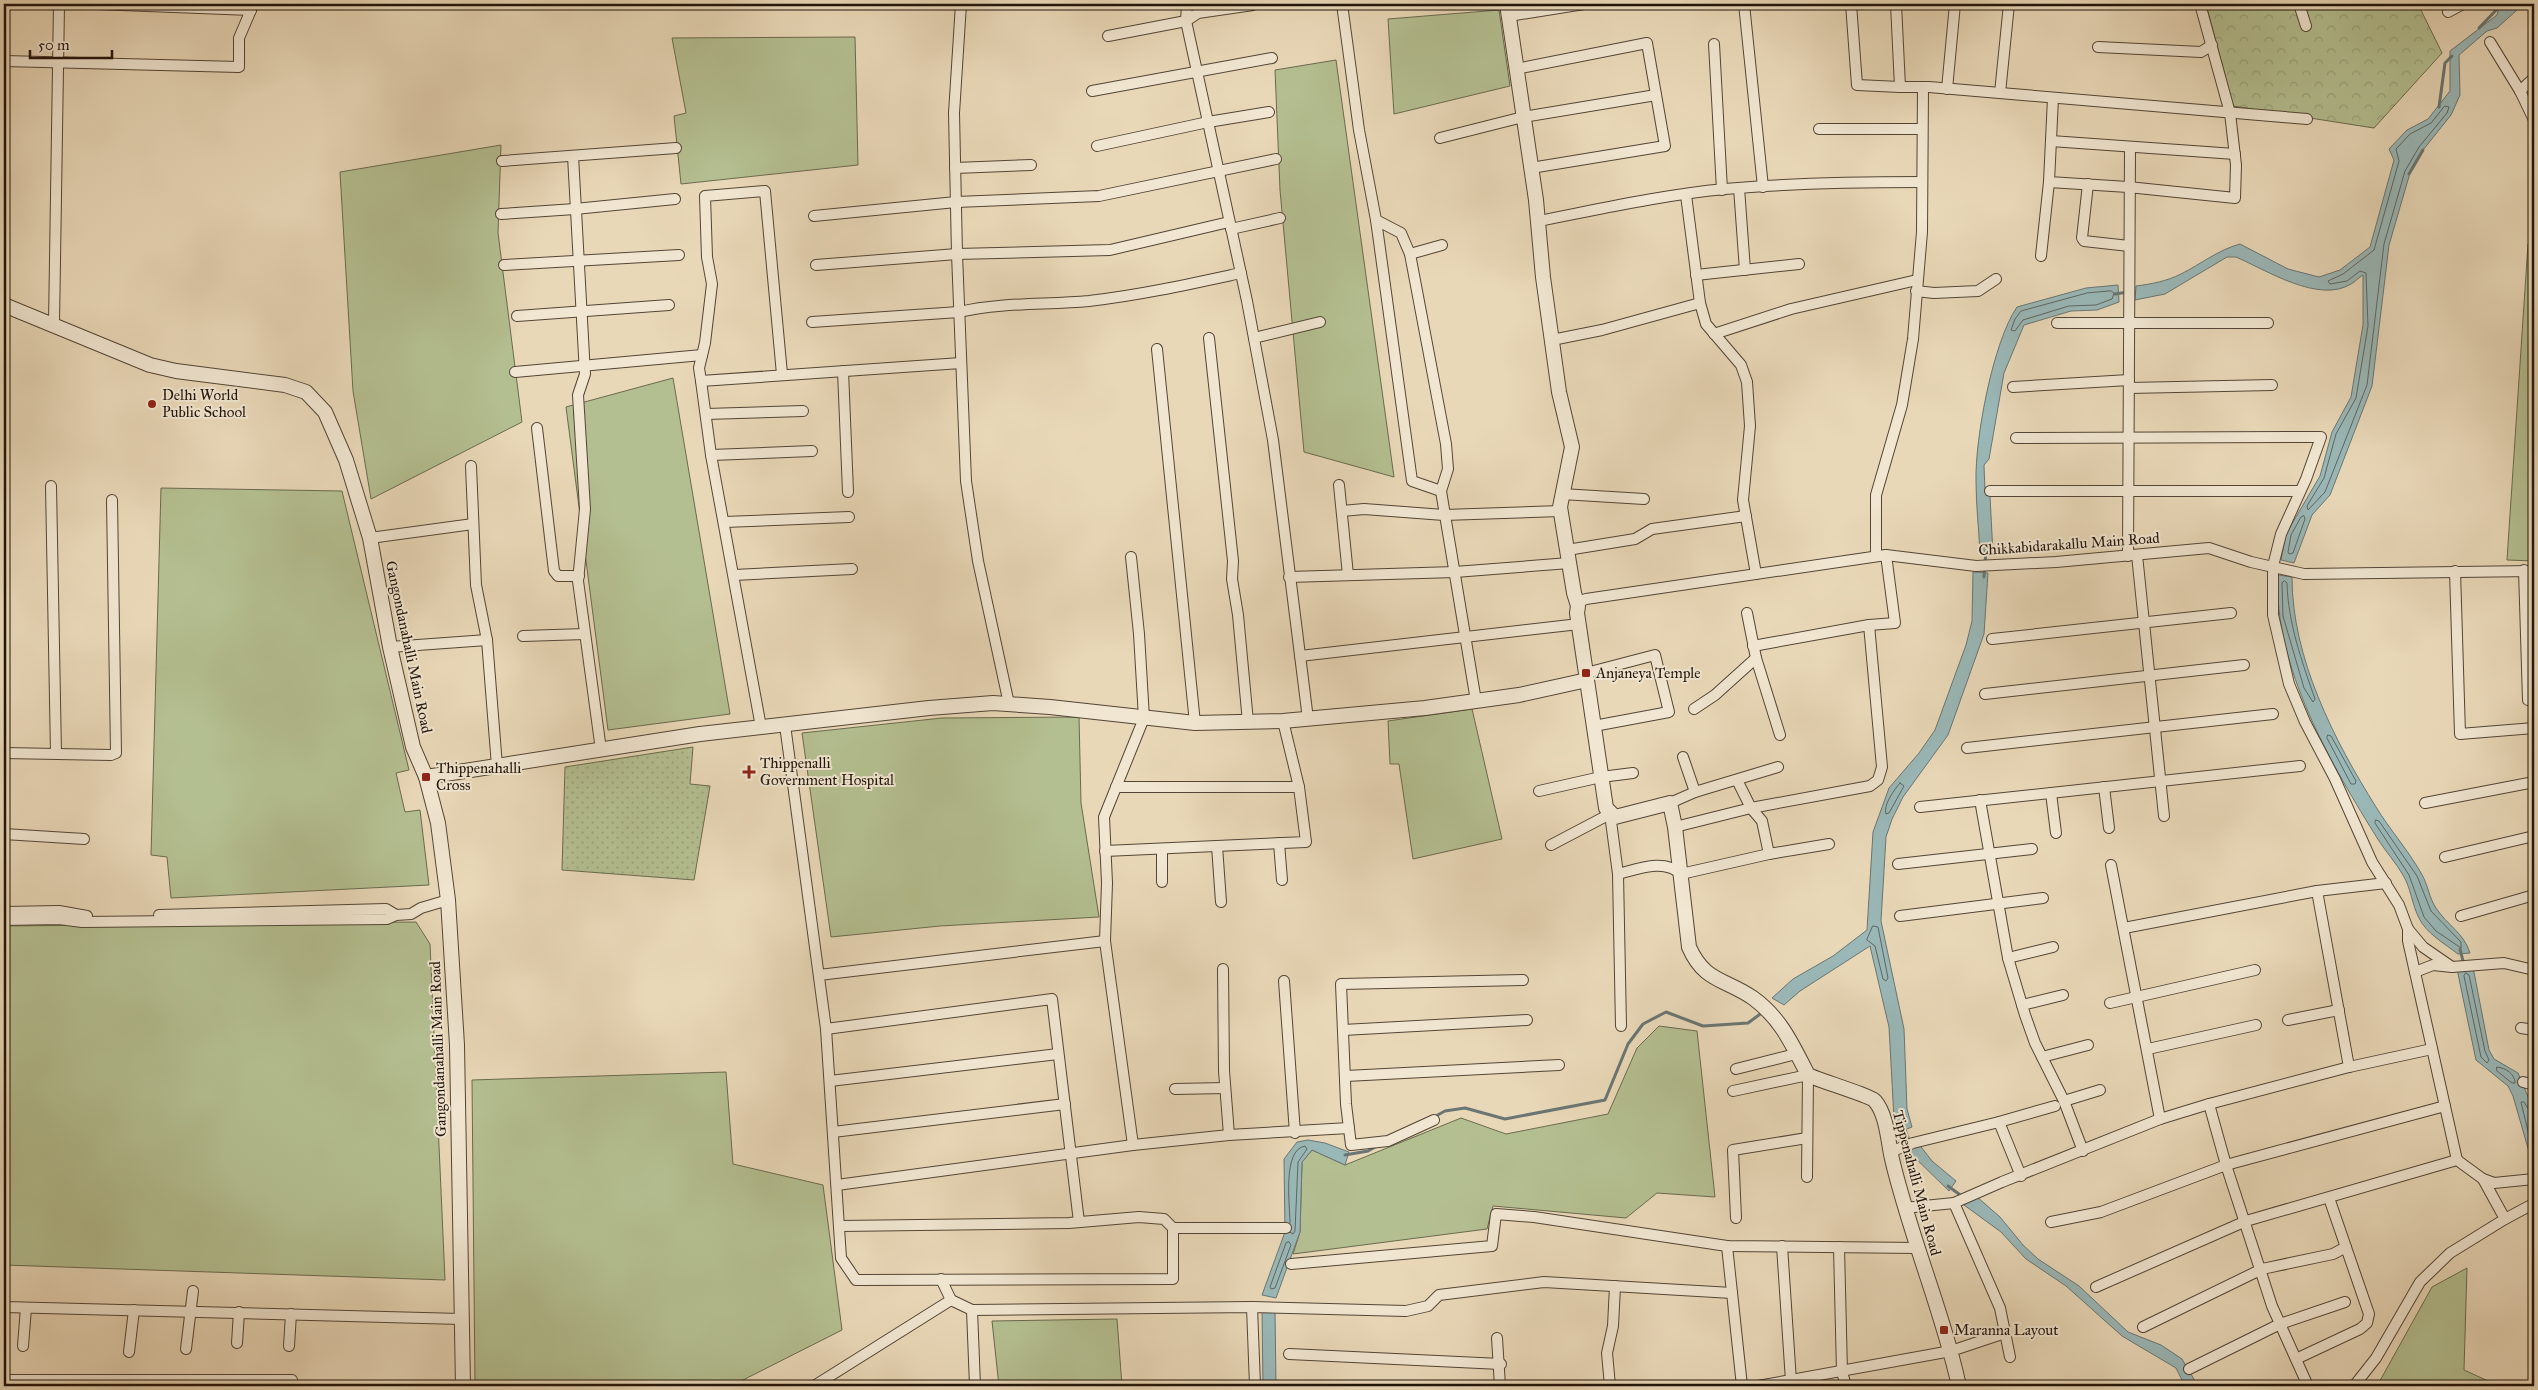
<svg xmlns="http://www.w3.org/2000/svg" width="2538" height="1390" font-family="'IM FELL Great Primer',serif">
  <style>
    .grass { fill: #b4bf91; stroke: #6a6a4e }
    .forest { fill: url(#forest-crowns); stroke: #6a6a4e }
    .park { fill: url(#park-dots); stroke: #6a6a4e }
    .water { fill: #9ab8b8; stroke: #6a7673 }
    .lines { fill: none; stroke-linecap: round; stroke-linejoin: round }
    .shore { stroke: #5e6662; stroke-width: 1 }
    .stream { stroke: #6a7673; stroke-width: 3 }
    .minor-casing { stroke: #534536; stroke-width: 12 }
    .tertiary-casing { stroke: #534536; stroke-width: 16 }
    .minor { stroke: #f1e6d1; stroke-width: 10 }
    .tertiary { stroke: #f1e6d1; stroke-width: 14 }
    .poi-dot { fill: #8f2418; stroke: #f1e6d1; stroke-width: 2 }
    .labels { text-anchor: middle; stroke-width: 4; stroke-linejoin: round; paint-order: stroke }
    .poi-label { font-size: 15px; fill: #21140b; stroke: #f1e6d1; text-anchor: start }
    .street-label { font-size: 15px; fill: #21140b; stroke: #f1e6d1 }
  </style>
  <defs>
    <pattern id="forest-crowns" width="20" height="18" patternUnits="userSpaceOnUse" patternTransform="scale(1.25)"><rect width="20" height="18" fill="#b4bf91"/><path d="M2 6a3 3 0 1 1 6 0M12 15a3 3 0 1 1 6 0" fill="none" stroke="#9aa37c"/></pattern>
    <pattern id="park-dots" width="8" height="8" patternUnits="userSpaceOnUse" patternTransform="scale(1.25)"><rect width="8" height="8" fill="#b4bf91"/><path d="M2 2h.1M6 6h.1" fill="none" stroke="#9aa37c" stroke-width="1.8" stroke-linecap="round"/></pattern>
  </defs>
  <rect width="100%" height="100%" fill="#e9d8b8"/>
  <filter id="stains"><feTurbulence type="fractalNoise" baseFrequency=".004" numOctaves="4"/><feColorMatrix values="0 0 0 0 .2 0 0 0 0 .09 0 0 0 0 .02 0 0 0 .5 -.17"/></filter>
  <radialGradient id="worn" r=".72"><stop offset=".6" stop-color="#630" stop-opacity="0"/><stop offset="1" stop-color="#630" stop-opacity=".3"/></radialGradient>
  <g class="grass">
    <polygon points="1499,10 1510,86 1394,114 1388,19"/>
    <polygon points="855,37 858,165 681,184 674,116 686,113 672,38"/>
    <polygon points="1336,60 1394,477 1304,452 1280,190 1275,70"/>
    <polygon points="501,145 498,233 522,422 371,499 353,391 340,172"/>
    <polygon points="2528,244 2534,244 2534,561 2507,560"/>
    <polygon points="673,378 730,714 608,730 566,407"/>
    <polygon points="161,488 342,491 409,770 396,773 405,812 420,810 429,885 171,898 167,857 151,855"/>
    <polygon points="1472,709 1502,839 1413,859 1399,764 1390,764 1388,721"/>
    <polygon points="1079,717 1081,803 1099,917 940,926 831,937 802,733 942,718"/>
    <polygon points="416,922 430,944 445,1280 4,1265 4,926"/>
    <polygon points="1659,1026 1697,1031 1715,1197 1657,1193 1626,1218 1493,1206 1487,1229 1293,1254 1300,1232 1302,1162 1312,1150 1345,1165 1461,1118 1506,1134 1608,1114 1637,1048"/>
    <polygon points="726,1072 733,1164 823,1185 842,1330 741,1381 741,1386 475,1386 472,1080"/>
    <polygon points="2467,1268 2464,1370 2499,1386 2377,1386 2432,1287"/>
    <polygon points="1117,1319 1122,1386 999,1386 992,1321"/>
  </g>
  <polygon class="forest" points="2206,4 2418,4 2442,53 2374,128 2233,106"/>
  <polygon class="park" points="693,747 690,784 710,786 694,880 562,870 565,767"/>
  <g class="water">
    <path d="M2500,4H2518L2517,10L2497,28L2487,31L2459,55L2460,95L2451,115L2423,150L2410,173L2389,245L2372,386L2330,495L2312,515L2294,563L2281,560L2286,534L2320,476L2332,432L2351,397L2363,325V275C2359,277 2355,282 2351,284C2319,304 2266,270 2236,257H2227L2165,294L2135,300L2136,286C2152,284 2167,281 2181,274C2201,264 2218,250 2240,244L2288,269L2319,277L2340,270L2370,247L2394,160L2389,149L2407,130L2428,119L2450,91V51L2497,15Z"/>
    <path d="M2118,285L2119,302L2097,310L2071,311L2024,325L2004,373L1989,459L1984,465L1985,492L1990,496L1993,554H1980C1979,530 1976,506 1976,481C1975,438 1993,342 2017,307L2086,288Z"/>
    <polygon points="1973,572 1988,573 1984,634 1948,735 1903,797 1892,819 1886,837 1881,921 1904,1029 1907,1109 1912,1127 1899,1132 1894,1119 1889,1027 1870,946 1800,991 1784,1005 1772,998 1793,979 1833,956 1867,930 1873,832 1889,788 1919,753 1935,730 1966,645 1972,621"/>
    <path d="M2278,575L2292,577C2292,658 2334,740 2376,807C2390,830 2408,850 2421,873C2428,884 2429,898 2436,908C2447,925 2464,933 2470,953L2458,954C2445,944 2426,933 2419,918C2412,905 2411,888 2403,875C2396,863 2387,853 2379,841C2332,766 2273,666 2278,575Z"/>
    <polygon points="2473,967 2489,1050 2494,1059 2518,1073 2532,1106 2534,1115 2534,1169 2513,1096 2508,1086 2476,1060 2457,969"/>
    <polygon points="1308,1140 1325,1143 1349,1152 1345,1165 1312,1150 1302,1162 1300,1232 1276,1298 1262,1295 1285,1232 1284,1159 1297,1142"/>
    <polygon points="1918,1143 1932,1161 1956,1181 1949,1191 1906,1149"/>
    <polygon points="1976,1196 2000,1217 2023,1245 2038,1259 2079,1286 2128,1332 2161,1345 2182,1359 2198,1386 2185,1386 2176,1368 2122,1336 2066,1286 2026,1259 2001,1232 1964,1205"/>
    <polygon points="1262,1309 1275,1311 1276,1386 1263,1386"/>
  </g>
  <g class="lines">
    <g class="shore">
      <polygon points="2445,106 2449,107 2447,113 2419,147 2405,171 2384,244 2367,385 2325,492 2308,510 2307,506 2324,478 2336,434 2356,398 2368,326 2366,273 2360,271 2347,281 2330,284 2328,281 2343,274 2374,250 2399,161 2396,149 2410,134 2431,123"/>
      <polygon points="2111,291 2114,293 2112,299 2096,305 2069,306 2023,320 2015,331 2011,330 2015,319 2021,311 2087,293"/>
      <polygon points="2304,516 2305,519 2293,553 2289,554 2288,552 2291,535 2301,517"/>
      <path d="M2285,581L2287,583C2288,623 2302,662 2315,699L2313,702L2304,688L2283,616L2282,583Z"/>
      <polygon points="2328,735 2331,736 2356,781 2355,784 2351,784 2327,738"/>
      <path d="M1900,783L1904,786L1889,813L1886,814C1883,805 1894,790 1900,783Z"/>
      <polygon points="2376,820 2379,821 2417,876 2431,911 2461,942 2461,948 2436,931 2424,917 2409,875 2375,823"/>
      <polygon points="1873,926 1878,927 1888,978 1886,981 1883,979 1875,946 1867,940"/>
      <polygon points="2466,973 2469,975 2485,1051 2489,1060 2487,1063 2481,1057 2464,976"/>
      <path d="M2497,1067C2506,1068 2515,1074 2515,1083H2512L2497,1071Z"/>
      <polyline points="2534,1111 2529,1110 2524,1102 2521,1102 2534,1156"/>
      <path d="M1290,1223C1290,1205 1282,1150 1305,1146L1307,1149L1298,1162L1295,1231L1293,1234L1290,1232"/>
      <polygon points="1289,1242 1291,1245 1275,1288 1271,1289 1270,1287 1286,1243"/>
    </g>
    <g class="stream">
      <polyline points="2479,28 2502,4"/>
      <polyline points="2439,107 2445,63 2452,56"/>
      <polyline points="2409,174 2423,150"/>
      <polyline points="2115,294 2128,292"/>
      <polyline points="1984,577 1986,550"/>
      <polyline points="2460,949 2464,965"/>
      <polyline points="1434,1117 1445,1111 1465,1108 1505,1119 1605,1100 1628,1044 1643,1024 1666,1012 1703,1026 1748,1023 1763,1012"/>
      <polyline points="1904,1127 1910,1143"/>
      <polyline points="1345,1155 1368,1151 1377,1146"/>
      <polyline points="1948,1186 1963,1197"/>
    </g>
    <defs>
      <g id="minor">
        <polyline points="96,4 251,10 252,5"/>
        <polyline points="961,4 954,113 957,254 966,481 978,561 1009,704"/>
        <polyline points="1187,4 1186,21 1247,301 1273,440 1308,719"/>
        <polyline points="1342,4 1359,130 1376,220 1401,233 1410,254 1446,444 1448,469 1441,491 1476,701"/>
        <polyline points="1744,4 1763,187"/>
        <polyline points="1851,4 1857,85 1900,87"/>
        <polyline points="1896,4 1900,87 1929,87 2307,119"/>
        <polyline points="2299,4 2306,26"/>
        <polyline points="2448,12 2463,4"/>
        <polyline points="1509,16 1584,4"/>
        <polyline points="1108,36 1186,21 1198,13 1253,5"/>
        <polyline points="2490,42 2520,91"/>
        <polyline points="1714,44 1722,190"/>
        <polyline points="2098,47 2201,52 2212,45"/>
        <polyline points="4,61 239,67 239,38 251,10"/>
        <polyline points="1516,69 1647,43 1665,146 1531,168"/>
        <polyline points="2534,78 2520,91 2534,120"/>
        <polyline points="1947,89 1955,4"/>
        <polyline points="1092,91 1272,58"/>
        <polyline points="2000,93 2009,4"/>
        <polyline points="2053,98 2049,182 2128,187 2235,198 2236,165 2230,113 2200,4"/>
        <polyline points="1819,129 1922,129"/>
        <polyline points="1440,138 1523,117 1656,95"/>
        <polyline points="2051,141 2235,154"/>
        <polyline points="1097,146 1208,122 1269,112"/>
        <polyline points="573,156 585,374 578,395 585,509 578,581 601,750"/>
        <polyline points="502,161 676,148"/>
        <polyline points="955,168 1031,165"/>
        <polyline points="2088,184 2082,238 2084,241 2129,246"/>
        <polyline points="1739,188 1745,270"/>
        <polyline points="1686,195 1700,303 1706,324 1741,365 1747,382 1750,426 1743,500 1756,574"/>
        <polyline points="501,214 575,209 675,199"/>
        <polyline points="814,216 956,202 1099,196 1276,159"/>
        <polyline points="1376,220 1412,481 1441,491"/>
        <path d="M1538,221C1600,209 1662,195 1725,189C1790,183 1856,182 1922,182"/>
        <polyline points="1231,229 1280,218"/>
        <polyline points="1410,254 1442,245"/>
        <polyline points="2041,256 2049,182"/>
        <polyline points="504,265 679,255"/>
        <polyline points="816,265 957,254 1110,250 1229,222"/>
        <polyline points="1696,275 1799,264"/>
        <polyline points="1916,291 1934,293 1978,291 1996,279"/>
        <polyline points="517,316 669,305"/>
        <path d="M812,322L959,312C1002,302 1046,305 1089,301C1141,295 1190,284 1241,273"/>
        <polyline points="2057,323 2268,323"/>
        <polyline points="54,324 59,4"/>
        <polyline points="1714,334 1791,309 1917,280"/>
        <polyline points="1209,338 1233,561 1232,579 1238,615 1248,722"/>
        <polyline points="1254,338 1320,322"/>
        <polyline points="1552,340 1602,330 1700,303"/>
        <polyline points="1157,349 1195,723"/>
        <polyline points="843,371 848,492"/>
        <polyline points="515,372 702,355"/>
        <polyline points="701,381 961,363"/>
        <polyline points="2013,387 2129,380"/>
        <polyline points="2129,388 2272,385"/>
        <polyline points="706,414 803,411"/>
        <polyline points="537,428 554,571 558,576 579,576"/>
        <polyline points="2016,438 2321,437 2306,479 2281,534 2273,566 2273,615 2289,684 2305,722 2335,779 2372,862 2399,905 2408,929 2423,947 2452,967"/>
        <polyline points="711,455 812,451"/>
        <polyline points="471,466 476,585 487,640 497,766"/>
        <polyline points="1339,485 1348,575"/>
        <polyline points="51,486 56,753"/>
        <polyline points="4,490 4,538"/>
        <polyline points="1990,491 2300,491"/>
        <polyline points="1562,494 1644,499"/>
        <polyline points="1342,511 1364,509 1444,515 1561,511"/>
        <polyline points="724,522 849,517"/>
        <polyline points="370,538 473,524"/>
        <polyline points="1567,550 1635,539 1652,529 1746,516"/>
        <polyline points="2137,555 2164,816"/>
        <polyline points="1876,556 1876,495 1902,405 1913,339 1922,232 1923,87"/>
        <polyline points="2128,556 2130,148"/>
        <polyline points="1131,557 1139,634 1144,718 1104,817 1107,883 1105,941 1133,1145"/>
        <polyline points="2524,570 2528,700"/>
        <polyline points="2455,571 2460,734 2534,728"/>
        <polyline points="734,575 852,569"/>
        <polyline points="1289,577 1455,572 1569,563"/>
        <polyline points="1578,606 1581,601 1586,599 1886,555 1976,566 2056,562 2209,548 2251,562 2304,574 2534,571"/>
        <polyline points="1747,613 1756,658 1780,735"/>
        <polyline points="523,636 585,634"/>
        <polyline points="1992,639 2231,613"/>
        <polyline points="1753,646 1869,625 1895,623 1886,555"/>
        <polyline points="390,647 487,640"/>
        <polyline points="1300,656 1579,624"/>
        <polyline points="1586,673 1655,655 1669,712 1594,726"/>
        <polyline points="1985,694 2244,665"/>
        <polyline points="1694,709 1715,695 1756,658"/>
        <polyline points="785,725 826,1029 841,1258 856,1280 1173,1279 1173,1228 1164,1219 1139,1217 1069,1223 840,1226"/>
        <polyline points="761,727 711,455 701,381 699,368 705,343 712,284 707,257 705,196 765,191 782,374"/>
        <polyline points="1967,748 2273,714"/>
        <polyline points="4,753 111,755 116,753 112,500"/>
        <polyline points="1683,757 1695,792"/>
        <polyline points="1737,780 1751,808 1762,821 1769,854"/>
        <polyline points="1116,787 1299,787"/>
        <polyline points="2104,787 2109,828"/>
        <polyline points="1539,791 1601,777 1633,773"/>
        <polyline points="2051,793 2056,833"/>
        <polyline points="1980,800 2008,958 2025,1015 2035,1043 2064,1101 2083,1151"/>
        <polyline points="1670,803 1695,792 1778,767"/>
        <polyline points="2425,803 2534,782"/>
        <polyline points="1920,807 2300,766"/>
        <polyline points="1675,827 1751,808 1870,786 1878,780 1882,767 1869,625"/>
        <polyline points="4,834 84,839"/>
        <polyline points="1279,843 1282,880"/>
        <polyline points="1551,845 1610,814 1618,874 1621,1026"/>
        <polyline points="1217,846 1221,902"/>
        <polyline points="1105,851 1306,842 1299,787 1283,721"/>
        <polyline points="2445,857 2534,836"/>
        <polyline points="1898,864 2032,849"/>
        <polyline points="2111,865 2160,1119"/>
        <path d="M1618,874C1638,869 1664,858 1681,874L1769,854L1829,844"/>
        <polyline points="1162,882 1162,849"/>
        <polyline points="2317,891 2349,1067"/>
        <polyline points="4,912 59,911 87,916"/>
        <polyline points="159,915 386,909 396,915"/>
        <polyline points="1900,916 2043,898"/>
        <polyline points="2461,916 2534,895"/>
        <polyline points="4,920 59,919 82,922 387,919 396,915 411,914 421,908 448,900"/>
        <polyline points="2124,928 2317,891 2386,883"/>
        <polyline points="2408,929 2408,941 2457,1160"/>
        <polyline points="2008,958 2053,947"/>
        <polyline points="1223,969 1224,1071 1229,1135"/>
        <polyline points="2415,972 2433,965 2452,967 2504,963 2534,970"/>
        <polyline points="819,975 1105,941"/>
        <polyline points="1284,981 1295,1133"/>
        <polyline points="2110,1003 2255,970"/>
        <polyline points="2022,1005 2063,995"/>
        <polyline points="2288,1020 2339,1010"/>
        <polyline points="2521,1028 2534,1030"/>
        <polyline points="826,1029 1052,999 1079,1222"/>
        <polyline points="1343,1030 1527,1020"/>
        <polyline points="2148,1049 2256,1025"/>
        <polyline points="2042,1057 2088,1045"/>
        <polyline points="1736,1069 1796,1054"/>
        <polyline points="1346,1076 1559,1065"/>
        <polyline points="830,1081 1058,1054"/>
        <polyline points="2523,1082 2534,1085"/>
        <polyline points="1175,1089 1225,1088"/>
        <polyline points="1733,1091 1808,1075 1807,1177"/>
        <polyline points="2064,1101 2100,1090"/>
        <polyline points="2209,1104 2226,1165 2272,1306 2308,1386"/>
        <polyline points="1434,1120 1388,1141 1351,1145 1346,1104 1341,984 1523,980"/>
        <polyline points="1999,1122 2055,1106"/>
        <polyline points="833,1132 1065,1104"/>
        <polyline points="1890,1152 1913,1143 1999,1122 2021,1176"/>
        <polyline points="837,1185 1133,1145 1229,1135 1349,1128"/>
        <polyline points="1954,1203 2002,1182 2160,1119 2209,1104 2349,1067 2432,1049"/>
        <polyline points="1904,1208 1954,1203 2000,1308 2010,1357"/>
        <polyline points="1736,1218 1733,1150 1807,1138"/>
        <polyline points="2505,1219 2533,1204 2534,1200"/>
        <polyline points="2051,1222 2101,1212 2226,1165 2445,1106"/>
        <polyline points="1173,1228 1286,1228"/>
        <polyline points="1727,1246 1742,1386"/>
        <polyline points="1782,1246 1791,1381"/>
        <polyline points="1839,1247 1842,1372 1846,1386"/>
        <polyline points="1291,1264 1492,1246 1496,1214 1534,1217 1727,1246 1917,1248"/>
        <polyline points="2096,1287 2246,1221 2457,1160 2483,1179 2494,1183 2534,1179"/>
        <polyline points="951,1300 972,1310 1252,1307 1406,1311 1428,1306 1439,1295 1544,1282 1732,1293"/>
        <polyline points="4,1307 461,1319"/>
        <polyline points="1252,1307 1255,1386"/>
        <polyline points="972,1310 975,1386"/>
        <polyline points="2143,1327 2262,1269 2333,1254 2346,1247"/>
        <polyline points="1497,1338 1500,1386"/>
        <polyline points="237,1343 239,1312"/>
        <polyline points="23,1346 26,1308"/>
        <polyline points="289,1346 291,1314"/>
        <polyline points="186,1349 193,1291"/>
        <polyline points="129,1352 134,1310"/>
        <polyline points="1289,1354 1501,1364"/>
        <polyline points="2296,1359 2360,1329 2367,1323 2369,1314 2329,1198"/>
        <polyline points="2189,1369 2280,1324 2345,1302"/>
        <polyline points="4,1380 292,1380 291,1386"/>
        <polyline points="814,1386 951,1300 941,1279"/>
        <polyline points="1610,1386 1607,1353 1613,1326 1615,1286"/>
        <polyline points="1758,1386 1951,1351 2005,1333"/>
        <polyline points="2354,1386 2376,1358 2420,1282 2450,1253 2505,1219 2483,1179"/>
      </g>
      <g id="tertiary">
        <path d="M1507,4L1536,200L1543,277L1559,392L1572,447L1560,507L1574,593L1578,606L1577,613L1606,808L1615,817L1670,803L1675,827L1689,947C1704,982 1726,979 1753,998C1781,1018 1793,1046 1808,1075C1818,1080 1871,1096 1875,1101C1887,1115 1888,1142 1892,1159C1910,1236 1942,1309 1959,1386"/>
        <polyline points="4,305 150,365 176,371 285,385 306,392 325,412 346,460 370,538 390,647 413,747 426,777 438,823 448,900 457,1045 463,1386"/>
        <polyline points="426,777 700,734 929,708 993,703 1050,707 1195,723 1283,721 1425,708 1519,695 1587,680"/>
      </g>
    </defs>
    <use href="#minor" class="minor-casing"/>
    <use href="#tertiary" class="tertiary-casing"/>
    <use href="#minor" class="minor"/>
    <use href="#tertiary" class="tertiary"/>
  </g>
  <g class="poi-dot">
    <circle cx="152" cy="404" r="5"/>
    <rect x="1581" y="668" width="10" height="10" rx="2.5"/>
    <path d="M746.5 764.5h5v5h5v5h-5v5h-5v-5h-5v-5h5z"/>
    <rect x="421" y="772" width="10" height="10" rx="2.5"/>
    <rect x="1939" y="1325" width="10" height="10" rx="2.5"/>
  </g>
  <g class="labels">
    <g class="poi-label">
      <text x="162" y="400">Delhi World<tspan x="162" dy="17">Public School</tspan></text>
      <text x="1596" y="678">Anjaneya Temple</text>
      <text x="760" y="768">Thippenalli<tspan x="760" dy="17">Government Hospital</tspan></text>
      <text x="436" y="773">Thippenahalli<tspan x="436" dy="17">Cross</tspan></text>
      <text x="1954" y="1335">Maranna Layout</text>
    </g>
    <g class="street-label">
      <text transform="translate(2069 544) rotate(-4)" y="5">Chikkabidarakallu Main Road</text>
      <text transform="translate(409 647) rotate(78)" y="5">Gangondanahalli Main Road</text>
      <text transform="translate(438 1049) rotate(-92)" y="5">Gangondanahalli Main Road</text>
      <text transform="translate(1917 1183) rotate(75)" y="5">Tippenahalli Main Road</text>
    </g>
  </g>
  <rect width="2538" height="1390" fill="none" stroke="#e9d8b8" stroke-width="20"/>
  <rect x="5" y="5" width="2528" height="1380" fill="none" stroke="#21140b" stroke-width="2.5"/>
  <rect x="10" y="10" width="2518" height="1370" fill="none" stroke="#21140b"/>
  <path d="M30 50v8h82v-8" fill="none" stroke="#21140b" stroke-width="2.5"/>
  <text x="38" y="50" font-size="15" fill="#21140b" stroke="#f1e6d1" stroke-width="4" paint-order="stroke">50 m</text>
  <rect width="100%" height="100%" filter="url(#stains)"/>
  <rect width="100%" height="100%" fill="url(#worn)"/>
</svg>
